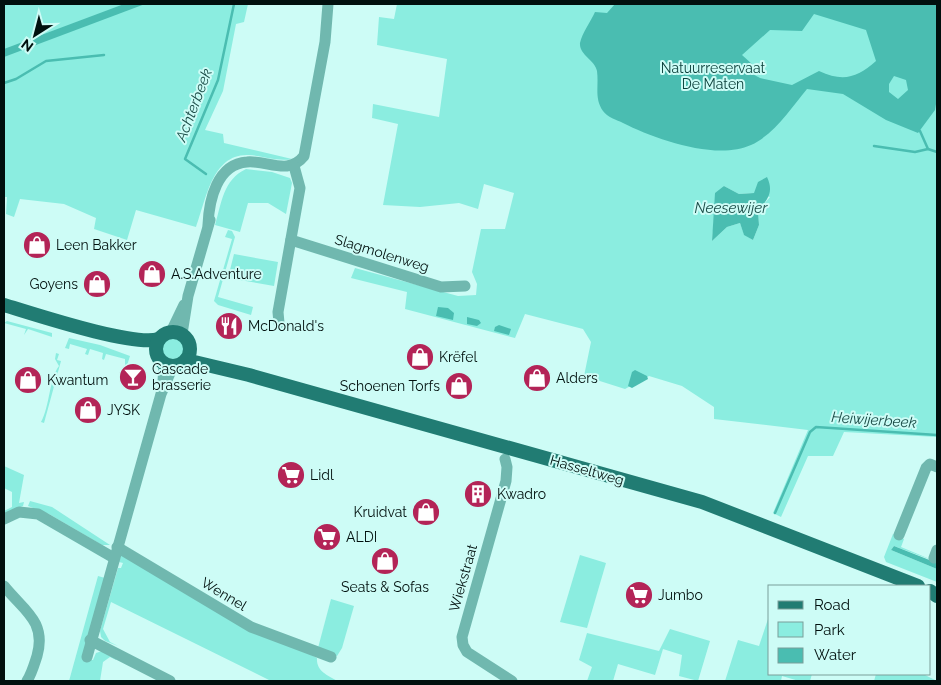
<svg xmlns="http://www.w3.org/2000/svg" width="941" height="685" font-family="Raleway,sans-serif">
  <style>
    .green { fill: #8bede0; fill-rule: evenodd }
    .water { fill: #4abdb1; fill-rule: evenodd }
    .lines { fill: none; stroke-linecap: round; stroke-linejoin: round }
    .stream { stroke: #4abdb1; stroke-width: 2.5 }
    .minor { stroke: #70b8af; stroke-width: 11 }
    .major { stroke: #217c73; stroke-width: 14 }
    .labels { text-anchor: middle; stroke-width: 4; stroke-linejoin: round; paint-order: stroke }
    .park-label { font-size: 14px; fill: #0d413c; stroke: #cdfcf6 }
    .poi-label { font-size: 14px; fill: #01100e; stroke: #cdfcf6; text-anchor: start }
    .street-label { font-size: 14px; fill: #01100e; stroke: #cdfcf6 }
    .water-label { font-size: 15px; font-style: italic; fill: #1b4c47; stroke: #cdfcf6 }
  </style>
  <rect width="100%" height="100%" fill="#cdfcf6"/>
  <g class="green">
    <path d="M4,4H248L244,22L236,24L223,91L205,130L223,134L224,143L292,159C277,162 264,156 249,155C212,153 206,200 196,227L136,210L127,240L94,229L96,218L64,204L20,199L14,217L6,214L7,197H4Z"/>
    <path d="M397,4H937V437L844,432L833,456H808L781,517L773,513L808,430L714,419V407L682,386L649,376L625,389L584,376L591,342L583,329L525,314L515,338L405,309L407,292L351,278L355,268L458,296L476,295L477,284L472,272L481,229H505L514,193L484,184L478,209L459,203L420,207L383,205L398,124L372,118L373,104L439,117L447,59L377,45L379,17L394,19ZM724,186L739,194L754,193L770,197L758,211L759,225L753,240L744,234L740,223L727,227L712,241L714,219Z"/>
    <path d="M246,169L272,172L290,178L292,183L286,214L268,203H248L240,232L215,225C222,202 223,180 246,169Z"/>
    <polygon points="228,230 232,231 235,237 218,297 253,307 251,315 218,305 214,301 232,239 225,237"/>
    <polygon points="234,254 278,262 274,286 228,278"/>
    <polygon points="7,321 52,333 52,337 28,329 24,335 26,329 4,323"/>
    <circle cx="173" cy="348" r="11"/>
    <polygon points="69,338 100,345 130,356 123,378 119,377 125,366 125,359 106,354 104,360 102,359 103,353 90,349 88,355 85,354 87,349 70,344 69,349 65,348"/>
    <path d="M56,353L59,354L57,360L61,361L44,423L41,422C50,406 49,379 59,366L55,359Z"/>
    <polygon points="4,466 24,475 19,503 24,502 23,506 4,514 4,511 12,507 12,492 4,488"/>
    <polygon points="30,501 52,507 110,545 102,545 49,514 28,506"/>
    <polygon points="893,534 904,539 901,547 937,562 894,546 891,550 937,569 937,582 886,562 884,557"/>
    <path d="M122,552L317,658C316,671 327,675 337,681H271L111,602L103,629L110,642L118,646L105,641L101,637L100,631L118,568H121L123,563L119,562Z"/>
    <polygon points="580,555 606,563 587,628 560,622"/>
    <polygon points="98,576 105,578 84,658 93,660 96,653 102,651 117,658 116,660 110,657 103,662 100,681 69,681"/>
    <polygon points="331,599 354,606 342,648 337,656 318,648"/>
    <polygon points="770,613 770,674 812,674 810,681 799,681 782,676 781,681 725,681 738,640 759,646"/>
    <polygon points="670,629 710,641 698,681 679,676 682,655 663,649 655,675 618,664 613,681 587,681 592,667 579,660 587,633 659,651"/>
    <polygon points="876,674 923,674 937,681 874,681"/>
  </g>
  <g class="water">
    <polygon points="124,4 145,4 4,57 4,49"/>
    <path d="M615,4H937V98L935,110L918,133L886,120L843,94L807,89C791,108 775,134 751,145C716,161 655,139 623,123C617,120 607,117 603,111C594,98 599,86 597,71C595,60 579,55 580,43C582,33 591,21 595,12L607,13ZM814,14L866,30L876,61C857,78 843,82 819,71L792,85L760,78L747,71L752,64L742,55L770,30L802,31ZM894,76L906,80L908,90L898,99L889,92V84Z"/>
    <path d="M767,177C774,192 768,199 758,211L759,225L753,240L744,235L740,223L727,227L712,241L715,193L724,186L739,194L754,193L758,182Z"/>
    <polygon points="438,307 448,308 454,313 453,320 436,316"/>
    <polygon points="467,317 479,320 481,323 477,326 467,324"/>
    <polygon points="499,325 511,329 509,335 494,331 495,327"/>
    <polygon points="635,370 647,376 648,379 632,388 628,386 632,372"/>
    <polygon points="894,546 937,563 937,569 891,550"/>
  </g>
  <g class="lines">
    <g class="stream">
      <polyline points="4,83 16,79 46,61 104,55"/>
      <polyline points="920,131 928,149 937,152"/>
      <polyline points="874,146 915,152 928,149"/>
      <polyline points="206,174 185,159 218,80 234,4"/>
      <polyline points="775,513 810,432 816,427 937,435"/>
    </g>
    <g class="minor">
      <path d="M208,225C209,200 217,164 247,162C268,160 288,176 304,156L325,42L328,4"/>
      <polyline points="291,240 441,287 465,286"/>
      <polyline points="279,323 278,312 300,188 294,166"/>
      <polyline points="171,332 184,305"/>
      <polyline points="182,334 188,296 210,220"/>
      <polyline points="163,382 164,363"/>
      <polyline points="505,459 507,467 506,481 462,637 463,645 467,652 512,681"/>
      <polyline points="4,519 19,512 38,514 114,558"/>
      <polyline points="899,535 926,468 930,464 937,467"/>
      <polyline points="117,547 251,627 331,657"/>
      <polyline points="934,558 937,550"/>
      <path d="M4,586C23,610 47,621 37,656C34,665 32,673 27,681"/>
      <polyline points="90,640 170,681"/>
      <polyline points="87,657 161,394 173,366"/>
    </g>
    <g class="major">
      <path d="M4,305C34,314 133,347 159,339"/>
      <circle cx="173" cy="349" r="17"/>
      <polyline points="186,360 249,375 702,502 918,586"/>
      <polyline points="930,591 937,596"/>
    </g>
  </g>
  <defs>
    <symbol id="shop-disc" viewBox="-11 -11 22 22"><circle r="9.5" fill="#b32457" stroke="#cdfcf6"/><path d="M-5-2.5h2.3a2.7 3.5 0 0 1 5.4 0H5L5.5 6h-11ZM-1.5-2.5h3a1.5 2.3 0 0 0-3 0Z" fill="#fff"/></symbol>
    <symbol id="restaurant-disc" viewBox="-11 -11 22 22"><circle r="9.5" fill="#b32457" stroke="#cdfcf6"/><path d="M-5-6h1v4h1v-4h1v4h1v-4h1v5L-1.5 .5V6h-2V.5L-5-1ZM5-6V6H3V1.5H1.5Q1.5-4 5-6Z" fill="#fff"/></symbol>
    <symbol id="bar-disc" viewBox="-11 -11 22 22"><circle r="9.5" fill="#b32457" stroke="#cdfcf6"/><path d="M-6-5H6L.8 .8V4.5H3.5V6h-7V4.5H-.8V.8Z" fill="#fff"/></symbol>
    <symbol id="supermarket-disc" viewBox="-11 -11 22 22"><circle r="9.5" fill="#b32457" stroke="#cdfcf6"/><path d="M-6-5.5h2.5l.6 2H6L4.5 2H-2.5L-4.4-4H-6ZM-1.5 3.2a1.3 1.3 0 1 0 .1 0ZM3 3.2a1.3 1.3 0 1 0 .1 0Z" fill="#fff"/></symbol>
    <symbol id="building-disc" viewBox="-11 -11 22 22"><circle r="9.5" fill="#b32457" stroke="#cdfcf6"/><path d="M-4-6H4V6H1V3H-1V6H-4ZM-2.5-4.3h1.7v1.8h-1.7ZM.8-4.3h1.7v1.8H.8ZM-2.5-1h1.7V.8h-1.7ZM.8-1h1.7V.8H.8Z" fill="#fff"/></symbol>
  </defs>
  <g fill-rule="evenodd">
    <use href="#shop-disc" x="21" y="229" width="32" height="32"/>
    <use href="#shop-disc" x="136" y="258" width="32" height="32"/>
    <use href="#shop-disc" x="81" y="268" width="32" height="32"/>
    <use href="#restaurant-disc" x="213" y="310" width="32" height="32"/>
    <use href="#shop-disc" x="404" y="341" width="32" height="32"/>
    <use href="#bar-disc" x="117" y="361" width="32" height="32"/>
    <use href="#shop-disc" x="521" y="362" width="32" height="32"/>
    <use href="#shop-disc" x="12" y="364" width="32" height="32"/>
    <use href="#shop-disc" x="443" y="370" width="32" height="32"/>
    <use href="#shop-disc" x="72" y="394" width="32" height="32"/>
    <use href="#supermarket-disc" x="275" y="459" width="32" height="32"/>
    <use href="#building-disc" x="462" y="478" width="32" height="32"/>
    <use href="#shop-disc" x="410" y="496" width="32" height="32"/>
    <use href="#supermarket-disc" x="311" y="521" width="32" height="32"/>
    <use href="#shop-disc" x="369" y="545" width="32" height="32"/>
    <use href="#supermarket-disc" x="623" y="579" width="32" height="32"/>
  </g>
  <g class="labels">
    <g class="park-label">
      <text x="713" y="73">Natuurreservaat<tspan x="713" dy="16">De Maten</tspan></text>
    </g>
    <g class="poi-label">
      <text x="56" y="250">Leen Bakker</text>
      <text x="171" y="279">A.S.Adventure</text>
      <text x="78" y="289" text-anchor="end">Goyens</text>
      <text x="248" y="331">McDonald's</text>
      <text x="439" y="362">Krëfel</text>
      <text x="152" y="374">Cascade<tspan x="152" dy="16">brasserie</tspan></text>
      <text x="556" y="383">Alders</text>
      <text x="47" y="385">Kwantum</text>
      <text x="440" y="391" text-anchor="end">Schoenen Torfs</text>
      <text x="107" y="415">JYSK</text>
      <text x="310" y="480">Lidl</text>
      <text x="497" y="499">Kwadro</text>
      <text x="407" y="517" text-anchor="end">Kruidvat</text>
      <text x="346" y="542">ALDI</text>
      <text x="385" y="592" text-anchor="middle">Seats &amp; Sofas</text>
      <text x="658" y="600">Jumbo</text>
    </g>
    <g class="street-label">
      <text transform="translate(382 253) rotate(17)" y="5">Slagmolenweg</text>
      <text transform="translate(587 470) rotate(16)" y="5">Hasseltweg</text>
      <text transform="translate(463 578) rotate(-74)" y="5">Wiekstraat</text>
      <text transform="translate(224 594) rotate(31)" y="5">Wennel</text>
    </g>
    <g class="water-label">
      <text transform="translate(194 105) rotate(-69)" y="5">Achterbeek</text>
      <text x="731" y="213">Neesewijer</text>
      <text transform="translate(874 420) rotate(4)" y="5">Heiwijerbeek</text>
    </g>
  </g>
  <rect width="941" height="685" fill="none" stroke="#01100e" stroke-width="10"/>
  <rect x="768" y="585" width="162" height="90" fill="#cdfcf6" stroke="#7b9e99"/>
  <rect x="778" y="601" width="25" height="8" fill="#217c73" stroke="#7b9e99"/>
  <text x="814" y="610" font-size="15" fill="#01100e">Road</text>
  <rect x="778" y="622" width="25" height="15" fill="#8bede0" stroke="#7b9e99"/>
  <text x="814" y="635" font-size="15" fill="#01100e">Park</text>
  <rect x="778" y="648" width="25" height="15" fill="#4abdb1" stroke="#7b9e99"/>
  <text x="814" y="660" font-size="15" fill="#01100e">Water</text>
  <g transform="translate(35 35) rotate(216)" stroke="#cdfcf6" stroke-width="4" paint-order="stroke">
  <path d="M0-4L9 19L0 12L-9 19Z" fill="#01100e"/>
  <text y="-8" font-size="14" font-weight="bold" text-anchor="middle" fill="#01100e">N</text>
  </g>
</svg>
